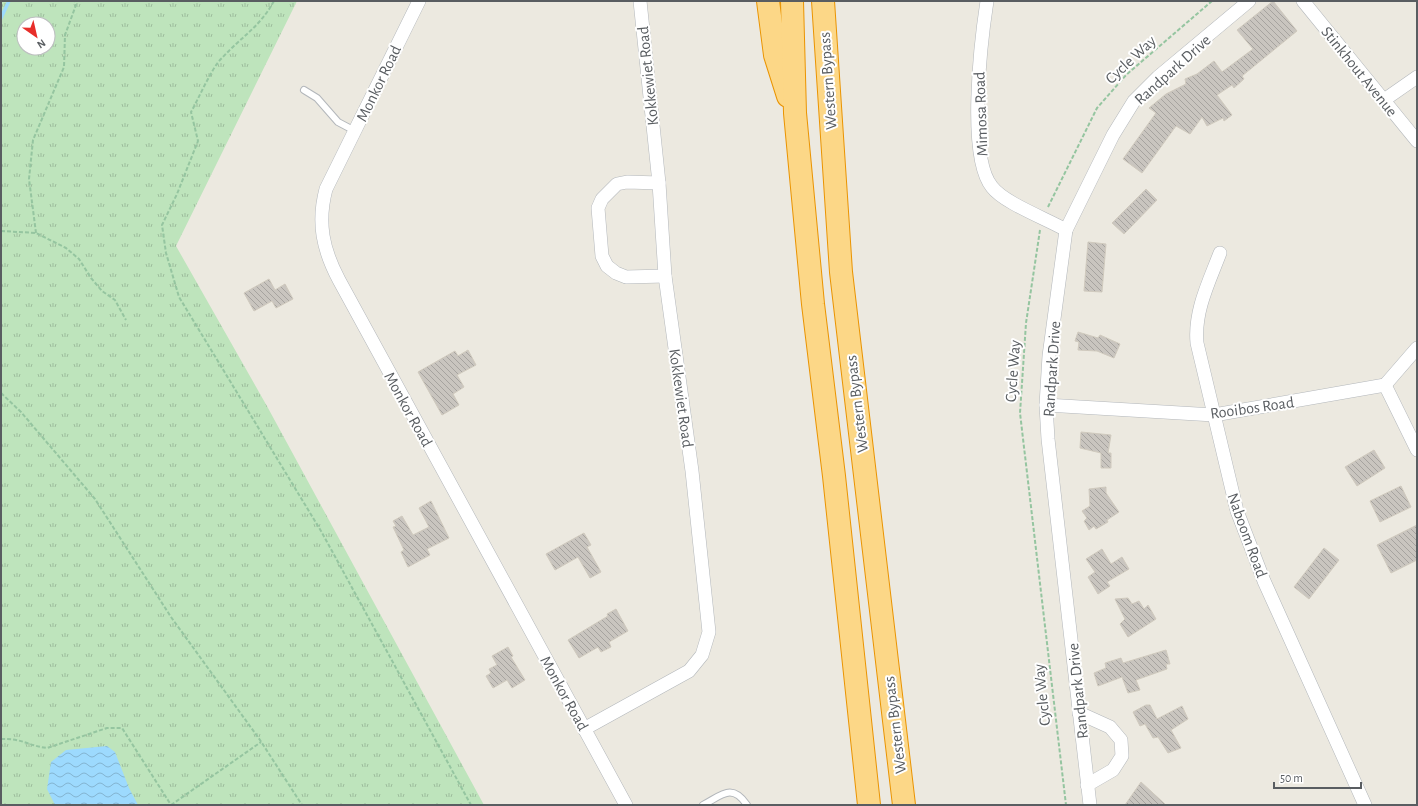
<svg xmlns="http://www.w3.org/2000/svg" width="1418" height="806" font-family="'Alegreya Sans',sans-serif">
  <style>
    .grass { fill: url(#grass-tufts); fill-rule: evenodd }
    .water { fill: url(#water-waves) }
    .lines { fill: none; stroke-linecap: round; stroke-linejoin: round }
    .stream { stroke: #9ddafe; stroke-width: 3.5 }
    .building { fill: url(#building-back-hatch); stroke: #d0cabe }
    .lane-casing { stroke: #b3b7bb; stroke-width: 8 }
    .street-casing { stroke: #b3b7bb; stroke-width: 14 }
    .highway-casing { stroke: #ea9402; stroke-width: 24 }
    .path { stroke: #95c5a0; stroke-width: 2; stroke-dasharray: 4 2; stroke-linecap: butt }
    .lane { stroke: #fff; stroke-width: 6 }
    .street { stroke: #fff; stroke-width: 13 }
    .highway { stroke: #fcd787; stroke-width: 22 }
    .labels { text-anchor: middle; stroke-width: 4; stroke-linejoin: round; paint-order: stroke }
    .street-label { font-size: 16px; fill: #595d61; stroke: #fff }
  </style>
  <defs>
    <pattern id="grass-tufts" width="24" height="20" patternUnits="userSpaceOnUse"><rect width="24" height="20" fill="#bee4bc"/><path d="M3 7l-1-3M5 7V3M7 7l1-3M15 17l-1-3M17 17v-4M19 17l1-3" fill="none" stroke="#9dbc9c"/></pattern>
    <pattern id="water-waves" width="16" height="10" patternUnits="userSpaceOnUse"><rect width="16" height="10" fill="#9ddafe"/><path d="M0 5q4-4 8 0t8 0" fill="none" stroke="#83b4d1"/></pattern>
    <pattern id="building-back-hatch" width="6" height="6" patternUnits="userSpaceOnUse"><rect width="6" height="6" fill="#c9c5bf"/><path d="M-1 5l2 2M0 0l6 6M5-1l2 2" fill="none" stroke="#a6a39f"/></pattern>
  </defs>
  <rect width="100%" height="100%" fill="#ece9e0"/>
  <path class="grass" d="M1,1H297L176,246L268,408L484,805H1ZM24,24H48V48H24Z"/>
  <polygon class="water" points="107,746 115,752 129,788 138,805 55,805 47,789 51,762 66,750"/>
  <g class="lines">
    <polyline class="stream" points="1,18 9,1"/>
  </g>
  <g class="building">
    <polygon points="1273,1 1297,31 1242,76 1244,79 1234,88 1232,85 1217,95 1232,115 1224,121 1223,118 1207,126 1202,117 1190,134 1176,126 1142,173 1123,159 1156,113 1149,108 1166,94 1186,84 1185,79 1197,74 1214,61 1222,72 1253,49 1237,30"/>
    <polygon points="1146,189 1157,200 1124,234 1112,223"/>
    <polygon points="1088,242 1106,244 1102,292 1084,291"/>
    <polygon points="269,279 275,290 285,284 293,299 276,308 272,301 254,311 244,293"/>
    <polygon points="1078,332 1098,338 1100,335 1120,344 1114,358 1097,351 1078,350 1079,342 1075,341"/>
    <polygon points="468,350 476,365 457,375 464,387 453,394 459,405 442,415 418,372 455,351 458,356"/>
    <polygon points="1081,432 1111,435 1108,453 1111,453 1111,468 1101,468 1101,453 1080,448"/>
    <polygon points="1374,450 1385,468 1357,486 1345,467"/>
    <polygon points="1401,486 1411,507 1380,522 1370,501"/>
    <polygon points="1106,487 1106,493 1119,512 1107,520 1108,522 1096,529 1094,526 1089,530 1084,521 1087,518 1082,511 1090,506 1089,489"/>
    <polygon points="431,501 449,538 427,549 430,555 408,567 401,552 404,550 393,527 396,526 393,521 402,516 413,535 429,527 419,508"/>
    <polygon points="1417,525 1417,560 1391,573 1377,545"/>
    <polygon points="584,533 591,545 587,547 601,572 590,578 578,557 555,570 546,554"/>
    <polygon points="1324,548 1339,560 1309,599 1294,587"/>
    <polygon points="1102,549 1111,564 1122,557 1129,569 1107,582 1110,586 1098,594 1088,577 1095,572 1086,559"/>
    <polygon points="1128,598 1132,604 1139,601 1144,609 1148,605 1156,619 1128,637 1120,624 1125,619 1115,599"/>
    <polygon points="616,609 628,631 609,642 611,647 601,652 598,647 579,658 568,640 608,616 607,614"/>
    <polygon points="508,647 513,656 511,657 525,680 512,688 507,680 493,688 486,676 491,673 489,669 497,665 492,656"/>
    <polygon points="1166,650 1170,664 1166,664 1167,669 1136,680 1140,690 1128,693 1122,677 1098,686 1094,673 1106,668 1105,663 1121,658 1123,663"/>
    <polygon points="1146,705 1150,705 1157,719 1182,706 1188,719 1171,730 1181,748 1168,753 1158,737 1153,738 1145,724 1140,726 1133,712"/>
    <polygon points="1141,782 1166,805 1125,805"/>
  </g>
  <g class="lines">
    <defs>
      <g id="lane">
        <polyline points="304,90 317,98 338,122 355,131"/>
        <path d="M703,805C722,795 732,783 747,805"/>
      </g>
      <g id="street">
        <path d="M419,1L326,189C317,223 323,250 339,280L626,805"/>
        <path d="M987,1C981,40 967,157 992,187C1004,203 1047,219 1066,230"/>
        <polyline points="1303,1 1417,141"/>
        <polyline points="1384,100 1417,77"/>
        <polyline points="659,183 627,182 617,184 602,199 598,208 602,256 607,266 616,273 626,277 665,276"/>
        <path d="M1220,253C1209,282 1194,311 1197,343L1237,511L1264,581L1365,805"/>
        <polyline points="1385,385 1417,450"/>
        <polyline points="1385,385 1417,348"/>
        <polyline points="1046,405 1214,415 1385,385"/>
        <polyline points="1079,713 1110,727 1121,740 1122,756 1113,770 1087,785"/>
        <polyline points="584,729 689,671 702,655 709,632 692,471 665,276 659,183 640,1"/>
        <polyline points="1090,805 1048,439 1046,405 1049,356 1066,230 1113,135 1134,101 1158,77 1249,1"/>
      </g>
      <g id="highway">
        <polyline points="768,1 775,55 788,96"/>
        <polyline points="792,1 795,113 813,304 834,476 869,805"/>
        <polyline points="823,1 841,272 904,805"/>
      </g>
    </defs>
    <use href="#lane" class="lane-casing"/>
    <use href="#street" class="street-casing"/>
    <use href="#highway" class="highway-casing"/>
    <g class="path">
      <path d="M274,1C259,28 242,36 222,58C212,67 199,98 191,112L198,141L177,194L162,225L166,253L179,297L321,531L471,805"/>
      <polyline points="1048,207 1097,108 1126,75 1212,1"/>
      <polyline points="1040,230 1026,323 1020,413 1066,805"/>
      <polyline points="1,231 36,233 66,248 79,259 91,278 102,291 115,300 126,320"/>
      <polyline points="36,233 29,179 33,140 64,67 65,35 76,5 75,1"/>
      <polyline points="1,393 21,412 95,499 171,617 260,740 302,805"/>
      <path d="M1,739C22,738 29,746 47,748L107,728H122L171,805"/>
      <polyline points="171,805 261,742"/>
    </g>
    <use href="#lane" class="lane"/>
    <use href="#street" class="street"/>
    <use href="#highway" class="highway"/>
  </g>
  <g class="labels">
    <g class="street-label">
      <text transform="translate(1130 59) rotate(-43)" y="6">Cycle Way</text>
      <text transform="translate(1172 69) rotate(-42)" y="6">Randpark Drive</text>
      <text transform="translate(1360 71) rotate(51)" y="6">Stinkhout Avenue</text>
      <text transform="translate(647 76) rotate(-96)" y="6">Kokkewiet Road</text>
      <text transform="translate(827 81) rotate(-94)" y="6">Western Bypass</text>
      <text transform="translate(378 83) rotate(-64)" y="6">Monkor Road</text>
      <text transform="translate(980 114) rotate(-92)" y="6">Mimosa Road</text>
      <text transform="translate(1051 369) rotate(-86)" y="6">Randpark Drive</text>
      <text transform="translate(1012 371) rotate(-86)" y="6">Cycle Way</text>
      <text transform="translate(682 398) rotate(82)" y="6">Kokkewiet Road</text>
      <text transform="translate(856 404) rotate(-97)" y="6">Western Bypass</text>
      <text transform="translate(1252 407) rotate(-8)" y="6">Rooibos Road</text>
      <text transform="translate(409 409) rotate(61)" y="6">Monkor Road</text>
      <text transform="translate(1248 535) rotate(70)" y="6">Naboom Road</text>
      <text transform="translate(1077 691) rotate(-96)" y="6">Randpark Drive</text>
      <text transform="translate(565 693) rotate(61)" y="6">Monkor Road</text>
      <text transform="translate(1041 695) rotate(-96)" y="6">Cycle Way</text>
      <text transform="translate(894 725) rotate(-97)" y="6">Western Bypass</text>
    </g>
  </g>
  <rect width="1418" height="806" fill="none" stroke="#595d61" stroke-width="4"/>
  <g transform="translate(36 36) rotate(146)"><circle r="19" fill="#ffffff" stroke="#bdbec0"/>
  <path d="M0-3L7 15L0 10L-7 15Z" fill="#e72e2a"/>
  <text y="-6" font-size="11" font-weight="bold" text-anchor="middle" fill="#595d61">N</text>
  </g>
  <path d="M1274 782v6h87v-6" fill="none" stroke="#595d61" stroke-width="2"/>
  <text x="1280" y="782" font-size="12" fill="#595d61" stroke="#ffffff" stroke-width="3" paint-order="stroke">50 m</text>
</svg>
